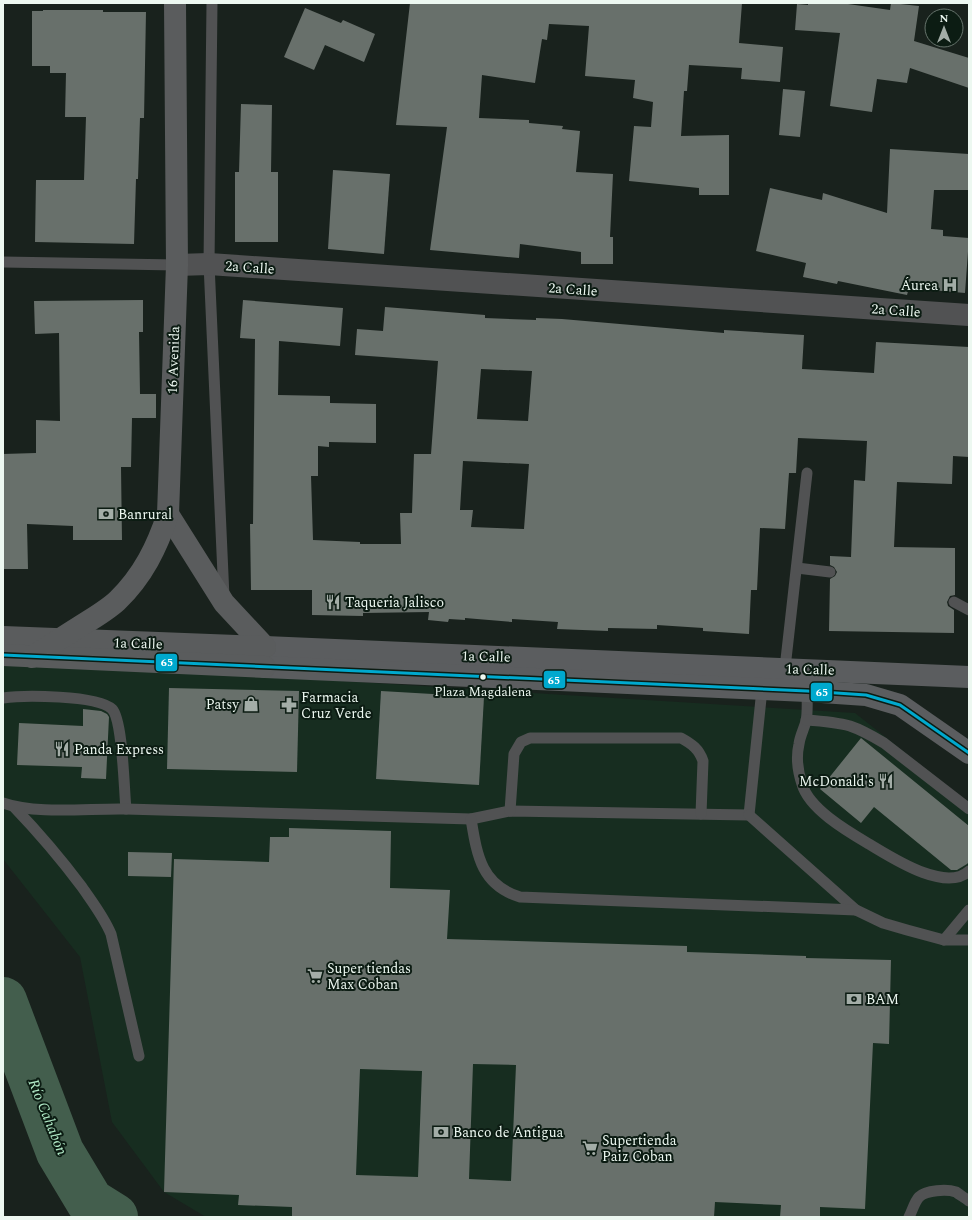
<svg xmlns="http://www.w3.org/2000/svg" width="972" height="1220" font-family="Spectral,serif">
  <style>
    .built { fill: #172d20 }
    .lines { fill: none; stroke-linecap: round; stroke-linejoin: round }
    .river { stroke: #435e4d; stroke-width: 48 }
    .building { fill: #68706b; fill-rule: evenodd }
    .service { stroke: #515253; stroke-width: 11 }
    .minor { stroke: #515253; stroke-width: 22 }
    .secondary { stroke: #5b5d5f; stroke-width: 22 }
    .primary { stroke: #5a5c5d; stroke-width: 22 }
    .bus-1-casing { stroke: #0c1c13; stroke-width: 6 }
    .bus-1 { stroke: #00a9ce; stroke-width: 3 }
    .bus-dot { fill: #edf8f1; stroke: #0c1c13; stroke-width: 1.5 }
    .labels { text-anchor: middle; stroke-width: 4; stroke-linejoin: round; paint-order: stroke }
    .bus-label { font-size: 13px; fill: #edf8f1; stroke: #0c1c13 }
    .street-label { font-size: 14px; fill: #edf8f1; stroke: #0c1c13 }
    .poi-label { font-size: 14px; fill: #edf8f1; stroke: #0c1c13; text-anchor: start }
    .water-label { font-size: 15px; font-style: italic; fill: #b2ebc8; stroke: #0c1c13 }
    .line-badge { stroke: #0c1c13; stroke-width: 1.5 }
    .badge-label { font-size: 11px; text-anchor: middle; font-weight: bold; fill: #fff }
  </style>
  <rect width="100%" height="100%" fill="#19221d"/>
  <polygon class="built" points="3,660 855,713 969,803 969,1217 206,1217 164,1192 112,1122 80,957 3,859"/>
  <g class="lines">
    <polyline class="river" points="3,1001 60,1152 90,1202 114,1217"/>
  </g>
  <g class="building">
    <polygon points="410,3 742,3 739,43 783,47 780,82 741,79 742,68 689,65 687,91 684,91 681,136 729,135 729,195 699,195 699,188 629,181 634,126 651,127 653,102 633,98 635,80 585,76 589,26 549,24 547,40 542,39 535,83 482,75 479,118 529,120 529,123 563,126 562,129 580,131 576,172 613,174 610,237 613,237 613,264 581,264 581,252 520,244 519,258 430,250 447,127 396,125"/>
    <polygon points="808,3 841,3 890,10 891,3 919,6 914,41 969,58 969,88 910,68 907,83 877,79 872,112 830,106 840,33 795,30 797,4 808,5"/>
    <polygon points="305,8 341,23 343,20 375,34 364,62 325,45 314,70 284,57"/>
    <polygon points="43,10 103,10 103,12 146,12 144,118 140,118 138,179 136,179 134,244 35,242 36,180 84,180 86,117 65,117 66,73 50,73 50,66 32,66 32,11 43,11"/>
    <polygon points="783,89 805,91 800,137 779,135"/>
    <polygon points="241,104 272,105 271,172 278,172 278,242 235,242 235,172 239,172"/>
    <polygon points="890,149 969,154 969,190 934,190 931,229 943,230 943,236 969,238 965,293 909,288 907,295 838,281 837,284 803,277 806,263 756,251 770,188 822,200 823,193 887,213"/>
    <polygon points="333,170 390,174 384,254 328,249"/>
    <polygon points="143,300 143,332 139,332 140,394 156,394 156,418 132,418 131,467 121,467 122,540 73,540 73,526 27,524 28,569 3,569 3,454 36,453 36,420 60,421 59,333 35,334 34,301"/>
    <path d="M243,300L343,308L340,346L279,341L278,395L330,396V403L376,404V443L329,442V447L318,446V476H311L313,540L360,542V544H401L400,513H412L414,454H431L438,361L355,355L357,329L383,331L385,307L485,315V318L536,320V318L562,319L724,333V330L804,335L802,369L874,373L876,342L969,347V457L953,456L952,484L897,482L894,547L955,548V595L950,596L947,602L948,606L954,610V633L829,631L830,579L835,576L837,572L834,567L830,565V556L851,557L854,480L865,481L867,441L798,438L796,473H789L785,529L760,528L757,590H751L749,634L703,631V628L657,625V629L608,628V631L557,629L558,622L512,619V622L465,618V620L449,619L448,622L428,620L429,612L363,613V616L312,615V590H251L250,524H253L255,339L240,338ZM481,369L532,371L528,421L477,419ZM463,461L529,464L524,529L471,527L473,510H460Z"/>
    <polygon points="169,688 299,691 297,772 167,769"/>
    <polygon points="381,691 484,697 479,785 376,779"/>
    <polygon points="83,709 101,711 107,714 109,717 106,779 81,778 82,767 17,765 19,723 83,726"/>
    <polygon points="861,738 969,826 969,862 967,864 957,870 951,870 874,807 861,823 820,789"/>
    <path d="M289,828L391,831L390,888L450,890L447,939L687,946V952L806,956V958L891,960L889,1044L873,1043L865,1209L820,1207V1217H780L781,1205L715,1202L714,1217H292V1207L238,1205L239,1195L164,1192L174,859L269,862L270,837H289ZM473,1064L516,1065L511,1181L469,1179ZM360,1069L422,1071L418,1177L356,1175Z"/>
    <polygon points="128,852 172,853 171,877 128,876"/>
  </g>
  <g class="lines">
    <g class="service">
      <polyline points="212,3 209,264 224,597"/>
      <polyline points="3,262 177,265"/>
      <polyline points="797,568 830,572"/>
      <polyline points="954,602 969,610"/>
      <polyline points="785,668 807,473"/>
      <path d="M807,691C807,700 808,712 806,721C804,729 800,736 799,744C796,757 798,772 802,784C809,809 847,831 869,844C891,857 945,893 969,871"/>
      <path d="M3,698C23,695 97,695 112,709C123,720 124,791 126,809"/>
      <path d="M806,720C821,721 836,722 850,726C862,730 874,737 884,743L969,809"/>
      <path d="M3,803C37,815 90,808 126,809C241,812 356,816 471,819L510,811L749,815L762,689"/>
      <path d="M14,807C38,832 61,859 82,887C93,903 104,917 111,934L139,1056"/>
      <path d="M510,811L514,754L521,742L530,738H681C692,744 699,749 703,761L701,814"/>
      <polyline points="749,815 856,910 883,923 907,930 944,940 969,940"/>
      <path d="M471,819C477,855 481,885 520,897L856,910"/>
      <polyline points="944,940 969,910"/>
      <path d="M909,1217C912,1211 915,1201 919,1197C926,1190 947,1189 956,1192C960,1195 965,1198 969,1201"/>
    </g>
    <polyline class="minor" points="177,265 209,264 969,315"/>
    <g class="secondary">
      <polyline points="265,647 969,677"/>
      <polyline points="265,667 807,691 866,695 900,705 969,753"/>
    </g>
    <g class="primary">
      <polyline points="168,514 224,603 265,647"/>
      <polyline points="3,637 265,647"/>
      <polyline points="3,655 265,667"/>
      <path d="M32,657C48,647 63,637 79,627C92,619 106,611 117,601C143,576 157,547 168,514L177,265L175,3"/>
    </g>
    <defs>
      <polyline id="bus-1" points="3,655 807,691 866,695 900,705 969,753"/>
    </defs>
    <use href="#bus-1" class="bus-1-casing"/>
    <use href="#bus-1" class="bus-1"/>
  </g>
  <defs>
    <symbol id="hospital-bare" viewBox="-9 -9 18 18"><path d="M-5-5h3v3.5h4V-5h3V5h-3V1.5h-4V5h-3Z" fill="#a3ada7" stroke="#0c1c13" stroke-width="2.5" paint-order="stroke"/></symbol>
    <symbol id="bank-bare" viewBox="-9 -9 18 18"><path d="M-6-4H6V4H-6ZM0-2.3a2.3 2.3 0 1 0 0 4.6a2.3 2.3 0 1 0 0-4.6Z" fill="#a3ada7" stroke="#0c1c13" stroke-width="2.5" paint-order="stroke"/></symbol>
    <symbol id="restaurant-bare" viewBox="-9 -9 18 18"><path d="M-5-6h1v4h1v-4h1v4h1v-4h1v5L-1.5 .5V6h-2V.5L-5-1ZM5-6V6H3V1.5H1.5Q1.5-4 5-6Z" fill="#a3ada7" stroke="#0c1c13" stroke-width="2.5" paint-order="stroke"/></symbol>
    <symbol id="shop-bare" viewBox="-9 -9 18 18"><path d="M-5-2.5h2.3a2.7 3.5 0 0 1 5.4 0H5L5.5 6h-11ZM-1.5-2.5h3a1.5 2.3 0 0 0-3 0Z" fill="#a3ada7" stroke="#0c1c13" stroke-width="2.5" paint-order="stroke"/></symbol>
    <symbol id="pharmacy-bare" viewBox="-9 -9 18 18"><path d="M-2-6h4v4h4v4h-4v4h-4v-4h-4v-4h4Z" fill="#a3ada7" stroke="#0c1c13" stroke-width="2.5" paint-order="stroke"/></symbol>
    <symbol id="supermarket-bare" viewBox="-9 -9 18 18"><path d="M-6-5.5h2.5l.6 2H6L4.5 2H-2.5L-4.4-4H-6ZM-1.5 3.2a1.3 1.3 0 1 0 .1 0ZM3 3.2a1.3 1.3 0 1 0 .1 0Z" fill="#a3ada7" stroke="#0c1c13" stroke-width="2.5" paint-order="stroke"/></symbol>
  </defs>
  <g fill-rule="evenodd">
    <use href="#hospital-bare" x="939" y="274" width="22" height="22"/>
    <use href="#bank-bare" x="95" y="503" width="22" height="22"/>
    <use href="#restaurant-bare" x="322" y="591" width="22" height="22"/>
    <use href="#shop-bare" x="240" y="693" width="22" height="22"/>
    <use href="#pharmacy-bare" x="278" y="694" width="22" height="22"/>
    <use href="#restaurant-bare" x="51" y="738" width="22" height="22"/>
    <use href="#restaurant-bare" x="875" y="770" width="22" height="22"/>
    <use href="#supermarket-bare" x="304" y="965" width="22" height="22"/>
    <use href="#bank-bare" x="843" y="988" width="22" height="22"/>
    <use href="#bank-bare" x="430" y="1121" width="22" height="22"/>
    <use href="#supermarket-bare" x="579" y="1137" width="22" height="22"/>
  </g>
  <circle class="bus-dot" cx="483" cy="677" r="3.5"/>
  <g class="labels">
    <g class="bus-label">
      <text x="483" y="696">Plaza Magdalena</text>
    </g>
    <g class="street-label">
      <text transform="translate(250 267) rotate(4)" y="5">2a Calle</text>
      <text transform="translate(573 289) rotate(4)" y="5">2a Calle</text>
      <text transform="translate(896 310) rotate(4)" y="5">2a Calle</text>
      <text transform="translate(173 360) rotate(-88)" y="5">16 Avenida</text>
      <text transform="translate(138 643) rotate(2)" y="5">1a Calle</text>
      <text transform="translate(486 656) rotate(2)" y="5">1a Calle</text>
      <text transform="translate(810 669) rotate(2)" y="5">1a Calle</text>
    </g>
    <g class="poi-label">
      <text x="938" y="290" text-anchor="end">Áurea</text>
      <text x="118" y="519">Banrural</text>
      <text x="345" y="607">Taqueria Jalisco</text>
      <text x="301" y="702">Farmacia<tspan x="301" dy="16">Cruz Verde</tspan></text>
      <text x="239" y="709" text-anchor="end">Patsy</text>
      <text x="74" y="754">Panda Express</text>
      <text x="874" y="786" text-anchor="end">McDonald's</text>
      <text x="327" y="973">Super tiendas<tspan x="327" dy="16">Max Coban</tspan></text>
      <text x="866" y="1004">BAM</text>
      <text x="453" y="1137">Banco de Antigua</text>
      <text x="602" y="1145">Supertienda<tspan x="602" dy="16">Paiz Coban</tspan></text>
    </g>
    <g class="water-label">
      <text transform="translate(48 1117) rotate(68)" y="5">Río Cahabón</text>
    </g>
  </g>
  <g class="line-badge">
    <rect x="155" y="653" width="23" height="19" rx="4" fill="#00a9ce"/>
    <rect x="543" y="670" width="23" height="19" rx="4" fill="#00a9ce"/>
    <rect x="810" y="682" width="23" height="20" rx="4" fill="#00a9ce"/>
  </g>
  <g class="badge-label">
    <text x="167" y="666">65</text>
    <text x="554" y="684">65</text>
    <text x="822" y="696">65</text>
  </g>
  <rect width="972" height="1220" fill="none" stroke="#edf8f1" stroke-width="8"/>
  <g transform="translate(944 28)"><circle r="19" fill="#0c1c13" stroke="#66746c"/>
  <path d="M0-3L7 15L0 10L-7 15Z" fill="#a3ada7"/>
  <text y="-6" font-size="11" font-weight="bold" text-anchor="middle" fill="#edf8f1">N</text>
  </g>
</svg>
